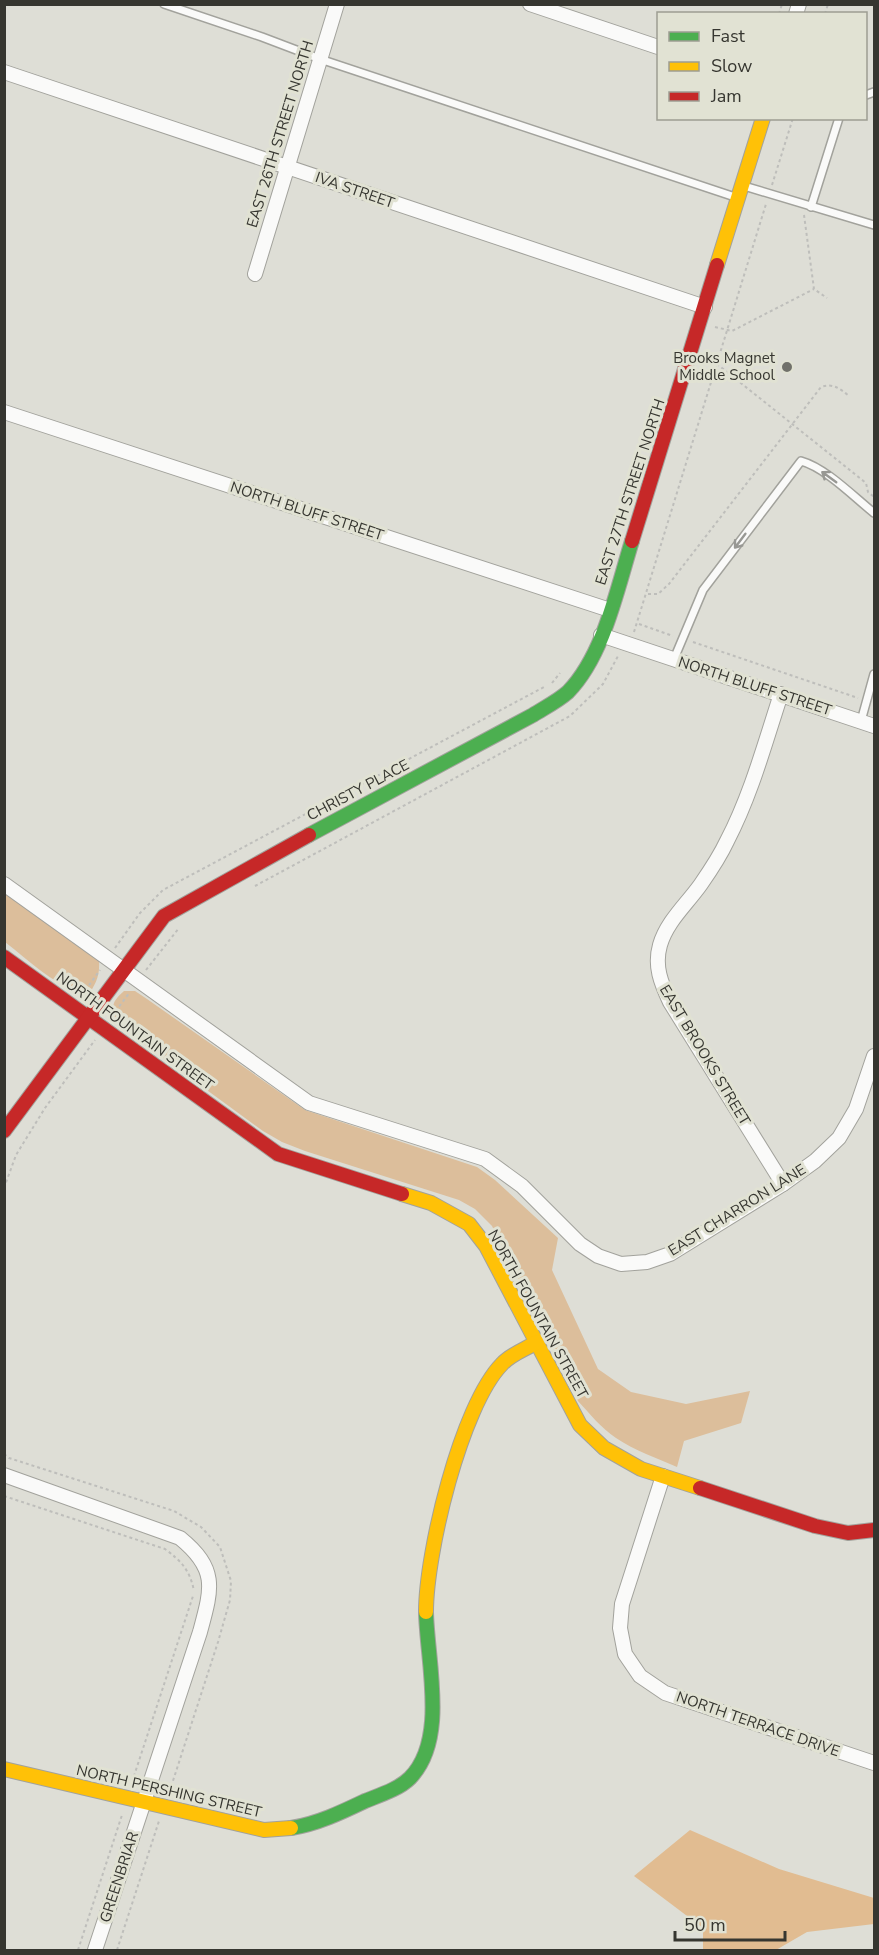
<svg xmlns="http://www.w3.org/2000/svg" width="879" height="1955" font-family="'Nunito Sans',sans-serif">
  <style>
    .green { fill: #dcbe9b }
    .forest { fill: #e1bc91 }
    .lines { fill: none; stroke-linecap: round; stroke-linejoin: round }
    .lane-casing { stroke: #a2a29c; stroke-width: 10 }
    .street-casing { stroke: #a2a29c; stroke-width: 16 }
    .fast-casing { stroke: #a2a29c; stroke-width: 16 }
    .slow-casing { stroke: #a2a29c; stroke-width: 16 }
    .jam-casing { stroke: #a2a29c; stroke-width: 16 }
    .path { stroke: #bebebb; stroke-width: 2; stroke-dasharray: 3 3; stroke-linecap: butt }
    .lane { stroke: #fafaf9; stroke-width: 7 }
    .street { stroke: #fafaf9; stroke-width: 14 }
    .fast { stroke: #4caf50; stroke-width: 14 }
    .slow { stroke: #ffc107; stroke-width: 14 }
    .jam { stroke: #c62828; stroke-width: 14 }
    .oneway { stroke: #989894 }
    .poi-dot { fill: #71716a; stroke: #e1e2d3; stroke-width: 2 }
    .labels { text-anchor: middle; stroke-width: 6; stroke-linejoin: round; paint-order: stroke }
    .street-label { font-size: 15px; fill: #363630; stroke: #e1e2d3 }
    .poi-label { font-size: 15px; fill: #363630; stroke: #e1e2d3; text-anchor: end }
  </style>
  <rect width="100%" height="100%" fill="#deded6"/>
  <g class="green">
    <path d="M5,893L99,960C100,974 97,982 89,994C57,989 30,961 5,942Z"/>
    <path d="M124,991H135L147,999L305,1110L477,1167L495,1180L558,1238L552,1270L598,1369L631,1392L686,1404L750,1391L741,1423L684,1441L677,1467C657,1458 635,1451 616,1438C601,1428 590,1414 578,1401L492,1226L475,1209L459,1200L305,1151L282,1142L263,1131L118,1025C111,1009 110,1003 124,991Z"/>
  </g>
  <polygon class="forest" points="690,1830 779,1869 874,1898 874,1924 807,1932 776,1950 703,1950 703,1928 634,1876"/>
  <g class="lines">
    <defs>
      <g id="lane">
        <polyline points="164,4 262,37 320,59 738,198"/>
        <polyline points="866,95 874,92"/>
        <polyline points="744,186 874,225"/>
        <polyline points="811,207 839,118"/>
        <path d="M674,659L703,590L801,461C826,468 854,497 874,513"/>
        <polyline points="861,721 874,674"/>
      </g>
      <g id="street">
        <polyline points="530,4 658,47"/>
        <polyline points="796,14 799,4"/>
        <polyline points="4,72 705,307"/>
        <polyline points="255,274 337,4"/>
        <polyline points="4,412 610,610"/>
        <polyline points="601,635 874,726"/>
        <path d="M781,694C765,743 751,795 727,841C720,856 710,871 701,884C687,904 667,921 660,945C654,966 661,983 670,1002L783,1184"/>
        <polyline points="4,884 309,1103 485,1159 522,1186 580,1244 598,1256 621,1264 647,1262 670,1254 783,1184 815,1161 839,1138 856,1109 874,1056"/>
        <path d="M4,1475L180,1538C218,1569 212,1588 200,1632L95,1950"/>
        <polyline points="663,1476 622,1604 620,1628 625,1654 640,1676 665,1693 874,1763"/>
      </g>
      <g id="fast">
        <path d="M309,835L533,715C544,708 558,701 568,692C604,655 617,589 632,541"/>
        <path d="M291,1828C317,1824 342,1812 365,1801C380,1795 399,1789 410,1778C448,1739 427,1662 426,1612"/>
      </g>
      <g id="slow">
        <polyline points="717,265 763,118"/>
        <polyline points="402,1194 431,1203 469,1224 486,1246 580,1425 604,1448 641,1469 700,1488"/>
        <path d="M426,1612C426,1553 461,1406 502,1364C511,1354 526,1349 537,1342"/>
        <polyline points="4,1769 264,1830 291,1828"/>
      </g>
      <g id="jam">
        <polyline points="632,541 717,265"/>
        <polyline points="4,957 278,1154 402,1194"/>
        <polyline points="4,1131 164,916 309,835"/>
        <polyline points="700,1488 815,1526 848,1533 874,1530"/>
      </g>
    </defs>
    <use href="#lane" class="lane-casing"/>
    <use href="#street" class="street-casing"/>
    <use href="#fast" class="fast-casing"/>
    <use href="#slow" class="slow-casing"/>
    <use href="#jam" class="jam-casing"/>
    <g class="path">
      <polyline points="779,14 782,4"/>
      <polyline points="825,14 828,4"/>
      <polyline points="772,185 793,118"/>
      <polyline points="804,215 814,289 827,298"/>
      <polyline points="715,327 732,331 814,289"/>
      <polyline points="705,361 717,364 866,483 868,492 874,497"/>
      <path d="M648,594H658L669,584L821,387C833,383 839,388 849,396"/>
      <polyline points="639,624 673,636"/>
      <polyline points="634,632 766,204"/>
      <polyline points="693,642 858,698"/>
      <polyline points="552,683 560,673"/>
      <polyline points="255,886 570,716 603,684 618,656"/>
      <polyline points="115,948 140,913 163,890 544,687"/>
      <polyline points="146,970 179,928"/>
      <polyline points="82,995 100,970"/>
      <polyline points="112,1016 130,992"/>
      <polyline points="4,1188 16,1155 45,1108 95,1040"/>
      <polyline points="4,1454 9,1458 174,1511 201,1527 220,1547 231,1581 230,1600 218,1642 170,1790"/>
      <path d="M4,1496L165,1549C181,1561 190,1570 194,1591"/>
      <polyline points="132,1782 193,1596"/>
      <polyline points="163,1785 228,1802"/>
      <polyline points="78,1950 122,1815 123,1816"/>
      <polyline points="117,1950 159,1821"/>
    </g>
    <use href="#lane" class="lane"/>
    <use href="#street" class="street"/>
    <use href="#fast" class="fast"/>
    <use href="#slow" class="slow"/>
    <use href="#jam" class="jam"/>
  </g>
  <defs><path id="oneway-shaft" d="M-6 0H5M1.5-3L5.5 0L1.5 3" fill="none" stroke-width="1.6" stroke-linecap="round" stroke-linejoin="round" transform="scale(1.5)"/></defs>
  <g class="oneway">
    <use href="#oneway-shaft" transform="translate(829 477) rotate(-144)"/>
    <use href="#oneway-shaft" transform="translate(740 541) rotate(127)"/>
  </g>
  <circle class="poi-dot" cx="787" cy="367" r="6"/>
  <g class="labels">
    <g class="street-label">
      <text transform="translate(280 134) rotate(-73)" y="5">EAST 26TH STREET NORTH</text>
      <text transform="translate(355 190) rotate(19)" y="5">IVA STREET</text>
      <text transform="translate(630 492) rotate(-72)" y="5">EAST 27TH STREET NORTH</text>
      <text transform="translate(307 511) rotate(18)" y="5">NORTH BLUFF STREET</text>
      <text transform="translate(755 686) rotate(18)" y="5">NORTH BLUFF STREET</text>
      <text transform="translate(358 790) rotate(-28)" y="5">CHRISTY PLACE</text>
      <text transform="translate(135 1031) rotate(36)" y="5">NORTH FOUNTAIN STREET</text>
      <text transform="translate(705 1055) rotate(59)" y="5">EAST BROOKS STREET</text>
      <text transform="translate(737 1210) rotate(-32)" y="5">EAST CHARRON LANE</text>
      <text transform="translate(538 1314) rotate(61)" y="5">NORTH FOUNTAIN STREET</text>
      <text transform="translate(758 1724) rotate(19)" y="5">NORTH TERRACE DRIVE</text>
      <text transform="translate(169 1791) rotate(13)" y="5">NORTH PERSHING STREET</text>
      <text transform="translate(119 1877) rotate(-72)" y="5">GREENBRIAR</text>
    </g>
    <g class="poi-label">
      <text x="775" y="363">Brooks Magnet<tspan x="775" dy="17">Middle School</tspan></text>
    </g>
  </g>
  <rect width="879" height="1955" fill="none" stroke="#363630" stroke-width="12"/>
  <rect x="657" y="12" width="210" height="108" fill="#e1e2d3" stroke="#9d9d92" stroke-width="1.5"/>
  <rect x="669" y="32" width="30" height="9" fill="#4caf50" stroke="#9d9d92" stroke-width="1.5"/>
  <text x="711" y="42" font-size="18" fill="#363630">Fast</text>
  <rect x="669" y="62" width="30" height="9" fill="#ffc107" stroke="#9d9d92" stroke-width="1.5"/>
  <text x="711" y="72" font-size="18" fill="#363630">Slow</text>
  <rect x="669" y="92" width="30" height="9" fill="#c62828" stroke="#9d9d92" stroke-width="1.5"/>
  <text x="711" y="102" font-size="18" fill="#363630">Jam</text>
  <path d="M675 1931v9h110v-9" fill="none" stroke="#363630" stroke-width="3"/>
  <text x="684" y="1931" font-size="18" fill="#363630" stroke="#e1e2d3" stroke-width="4.5" paint-order="stroke">50 m</text>
</svg>
